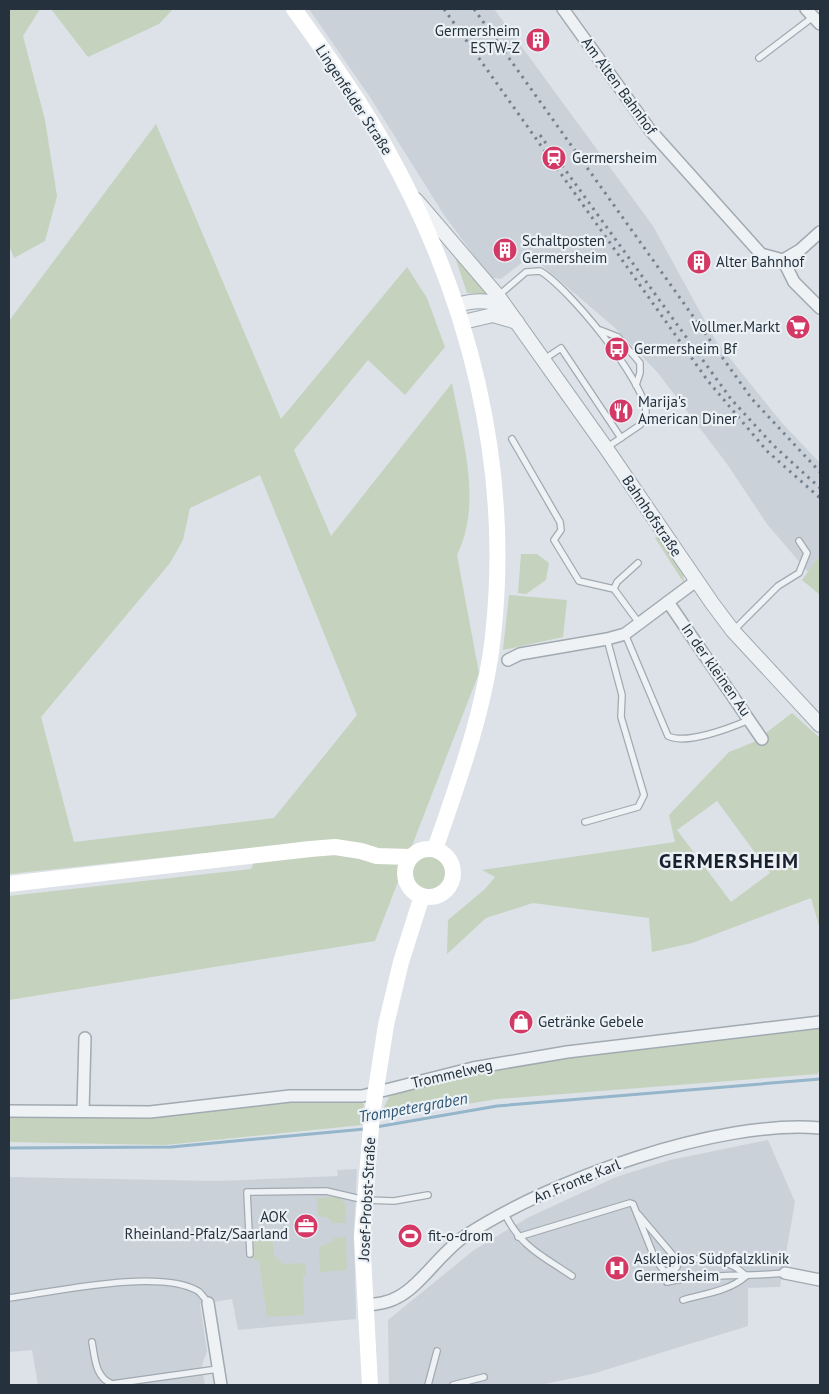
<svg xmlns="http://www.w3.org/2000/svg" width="829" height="1394" font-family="'PT Sans',sans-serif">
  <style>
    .built { fill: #cad1d9 }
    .green { fill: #c5d2bd; fill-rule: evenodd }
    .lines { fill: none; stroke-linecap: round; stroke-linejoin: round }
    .stream { stroke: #95b5ca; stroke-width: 3 }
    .service-casing { stroke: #a1aab1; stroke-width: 8 }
    .minor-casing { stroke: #a1aab1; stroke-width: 14 }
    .tertiary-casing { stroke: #a1aab1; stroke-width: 16 }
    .service { stroke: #eff2f5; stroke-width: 5.5 }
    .minor { stroke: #eff2f5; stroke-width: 11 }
    .tertiary { stroke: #eff2f5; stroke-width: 14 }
    .secondary { stroke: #fff; stroke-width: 16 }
    .rail { stroke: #758391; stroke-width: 3; stroke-dasharray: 2.5 5; stroke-linecap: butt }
    .labels { text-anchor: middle; stroke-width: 4.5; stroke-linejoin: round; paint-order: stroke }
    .poi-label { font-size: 15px; fill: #25323e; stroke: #ecf1f5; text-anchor: start }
    .street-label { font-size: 15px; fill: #25323e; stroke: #ecf1f5 }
    .water-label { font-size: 16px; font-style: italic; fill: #2e5674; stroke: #ecf1f5 }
    .district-label { font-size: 20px; font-weight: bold; letter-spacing: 1px; fill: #18222f; stroke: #ecf1f5 }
  </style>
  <rect width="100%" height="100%" fill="#dce2e7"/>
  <g class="built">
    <polygon points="309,9 494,9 653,226 716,341 782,423 820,463 820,555 808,572 767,524 727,464 658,373 614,327 539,263 530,261 523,262 501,279 490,277 444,215 370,97"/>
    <polygon points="768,1140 795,1202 780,1287 748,1288 748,1326 592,1374 540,1385 389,1385 388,1320 474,1250 527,1218 616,1177 670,1160"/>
    <polygon points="357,1169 354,1230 356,1319 238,1330 232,1299 200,1304 207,1351 202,1365 205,1385 38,1385 32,1350 9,1352 9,1177 217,1181 338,1176 337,1170"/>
  </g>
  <g class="green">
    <polygon points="9,9 40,9 23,36 45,120 57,196 45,241 14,258 9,245"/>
    <polygon points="51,9 173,9 159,24 88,57"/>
    <path d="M156,124L281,419L407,267L427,298L445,347L405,395L368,360L294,450L331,536L452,383C462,438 483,502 457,555L479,673L375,941L9,1000V896L251,869L261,847L9,874V321ZM260,475L357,715L274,818L74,842L41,717L170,563L183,540L190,508Z"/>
    <polygon points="453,251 490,295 467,293"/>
    <polygon points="658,536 683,574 684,583 655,538"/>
    <polygon points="521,554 537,554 549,563 546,580 526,594 518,593"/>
    <polygon points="820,555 820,595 802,580"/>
    <polygon points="509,595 567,600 563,637 503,650"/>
    <path d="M792,713L820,738V929L811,898L692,943L652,952L649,918L533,903L486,918L447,954L448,920L485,889L495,877L482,870L675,842L669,815L729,752L754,742ZM717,801L770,873L731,902L677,830Z"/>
    <circle cx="429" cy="873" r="17"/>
    <polygon points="820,1023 820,1065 818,1074 497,1099 384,1118 384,1107 391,1093 555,1057"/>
    <polygon points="290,1098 360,1102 364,1104 362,1125 165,1145 9,1142 9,1114 57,1113"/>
    <polygon points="339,1197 345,1204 346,1223 333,1223 329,1218 318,1216 317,1198"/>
    <polygon points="252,1235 272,1235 274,1255 283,1264 305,1263 306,1275 303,1275 304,1315 267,1317 259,1261 254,1261"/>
    <polygon points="346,1237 347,1270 320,1272 319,1247 332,1242 334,1238"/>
  </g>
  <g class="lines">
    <g class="stream">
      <polyline points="376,1127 497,1106 820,1079"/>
      <polyline points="9,1148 171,1147 365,1129"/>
    </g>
    <defs>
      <g id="service">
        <polyline points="759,58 813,17"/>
        <path d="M498,296L526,272L540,271C568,287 643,379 646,411C646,416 644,420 640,425L606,448"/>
        <polyline points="600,330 618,337 640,363 640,373 636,385"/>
        <polyline points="543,360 561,348 621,438"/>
        <polyline points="512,439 560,522 561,530 554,540 579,581 614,589 639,623"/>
        <polyline points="614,589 617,582 638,563"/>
        <polyline points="733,631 778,586 799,573 807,553 799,541"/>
        <path d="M625,634L668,736C686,745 730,728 749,720"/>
        <polyline points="585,822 638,807 644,795 621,717 622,695 607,639"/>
        <path d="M504,1212C520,1247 543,1256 572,1276"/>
        <polyline points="518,1237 630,1203 633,1204 655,1259 664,1271 673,1271 677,1267 677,1260 638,1214"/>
        <polyline points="250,1254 247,1192 326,1191 365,1200 394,1201 428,1195"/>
        <path d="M677,1260C702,1258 729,1257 746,1276"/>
        <path d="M667,1282C707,1273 745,1277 785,1273"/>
        <path d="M9,1298C54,1292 159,1268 198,1291C202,1294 205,1299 208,1303"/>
        <path d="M683,1300C703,1294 730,1291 746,1276"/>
        <path d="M92,1342C95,1358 95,1377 112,1384L218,1369"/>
        <polyline points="428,1385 437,1351"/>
        <polyline points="453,1385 484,1377"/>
      </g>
      <g id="minor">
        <polyline points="563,9 650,130 761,254 783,260 794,282 820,308"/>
        <polyline points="806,9 820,24"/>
        <polyline points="783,260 800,250 820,232"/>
        <polyline points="668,602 762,739"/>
        <polyline points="508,660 520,654 607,639 625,634 696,581"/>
        <polyline points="9,1111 150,1112 290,1096 362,1096 473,1068 567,1052 820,1022"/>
        <polyline points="83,1111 85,1038"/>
        <polyline points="785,1273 820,1280"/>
        <polyline points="208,1303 221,1385"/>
        <path d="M365,1305C376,1304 388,1303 398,1297C420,1286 441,1252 465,1236C550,1180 718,1119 820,1128"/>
      </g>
      <g id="tertiary">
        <polyline points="416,200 498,296 606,448 712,603 733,631 820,725"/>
        <path d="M457,305C474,300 486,300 503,305"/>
        <polyline points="463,322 493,315 517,322"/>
      </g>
    </defs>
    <use href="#service" class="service-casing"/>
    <use href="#minor" class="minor-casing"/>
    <use href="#tertiary" class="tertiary-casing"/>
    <use href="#service" class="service"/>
    <use href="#minor" class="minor"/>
    <use href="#tertiary" class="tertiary"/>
    <g class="secondary">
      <path d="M294,9C326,54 359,99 386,148C469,296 512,466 493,636C485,709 459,780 435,849"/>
      <circle cx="429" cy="873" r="24"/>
      <polyline points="9,884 310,849 335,847 361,851 377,856 410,857"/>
      <polyline points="370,1385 362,1237 372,1115 386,1025 401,962 422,896"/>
    </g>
    <g class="rail">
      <polyline points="444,9 708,381 767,451 820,498"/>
      <polyline points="474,9 752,399 820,472"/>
      <polyline points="540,135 731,399 773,445 820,488"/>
    </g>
  </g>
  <defs>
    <symbol id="building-disc" viewBox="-11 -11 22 22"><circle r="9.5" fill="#d43965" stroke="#ecf1f5"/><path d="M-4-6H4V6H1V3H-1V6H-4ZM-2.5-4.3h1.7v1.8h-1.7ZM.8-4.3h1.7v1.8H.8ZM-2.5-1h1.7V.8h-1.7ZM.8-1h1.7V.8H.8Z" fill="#fff"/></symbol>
    <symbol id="station-disc" viewBox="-11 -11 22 22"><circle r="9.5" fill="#d43965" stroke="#ecf1f5"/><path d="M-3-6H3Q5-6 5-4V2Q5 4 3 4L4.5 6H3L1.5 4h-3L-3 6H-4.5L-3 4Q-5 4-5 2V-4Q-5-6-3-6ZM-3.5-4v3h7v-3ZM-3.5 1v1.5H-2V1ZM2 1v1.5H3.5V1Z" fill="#fff"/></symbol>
    <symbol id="supermarket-disc" viewBox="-11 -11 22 22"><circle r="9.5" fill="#d43965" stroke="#ecf1f5"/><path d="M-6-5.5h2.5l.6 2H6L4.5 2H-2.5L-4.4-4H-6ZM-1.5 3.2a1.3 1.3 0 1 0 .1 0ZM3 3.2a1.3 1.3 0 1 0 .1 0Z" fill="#fff"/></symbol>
    <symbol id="bus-disc" viewBox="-11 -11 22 22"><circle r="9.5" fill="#d43965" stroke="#ecf1f5"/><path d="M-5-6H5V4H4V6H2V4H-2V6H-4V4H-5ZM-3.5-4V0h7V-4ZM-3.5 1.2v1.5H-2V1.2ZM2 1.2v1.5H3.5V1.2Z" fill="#fff"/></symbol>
    <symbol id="restaurant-disc" viewBox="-11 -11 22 22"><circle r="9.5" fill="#d43965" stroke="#ecf1f5"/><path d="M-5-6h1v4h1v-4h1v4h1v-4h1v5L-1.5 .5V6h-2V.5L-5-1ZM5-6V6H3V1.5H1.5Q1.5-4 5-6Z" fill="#fff"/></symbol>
    <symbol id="shop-disc" viewBox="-11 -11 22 22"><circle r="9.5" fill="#d43965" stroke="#ecf1f5"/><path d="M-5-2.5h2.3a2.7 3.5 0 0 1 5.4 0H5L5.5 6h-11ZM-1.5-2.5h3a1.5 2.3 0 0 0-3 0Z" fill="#fff"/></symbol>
    <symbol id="office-disc" viewBox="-11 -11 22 22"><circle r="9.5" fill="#d43965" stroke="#ecf1f5"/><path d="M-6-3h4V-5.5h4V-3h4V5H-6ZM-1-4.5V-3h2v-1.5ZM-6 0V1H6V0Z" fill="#fff"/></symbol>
    <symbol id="stadium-disc" viewBox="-11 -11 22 22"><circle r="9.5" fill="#d43965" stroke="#ecf1f5"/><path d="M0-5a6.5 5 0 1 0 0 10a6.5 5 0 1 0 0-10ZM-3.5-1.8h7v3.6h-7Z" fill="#fff"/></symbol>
    <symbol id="hospital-disc" viewBox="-11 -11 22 22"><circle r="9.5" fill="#d43965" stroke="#ecf1f5"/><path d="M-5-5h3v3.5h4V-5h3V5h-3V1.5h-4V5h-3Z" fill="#fff"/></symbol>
  </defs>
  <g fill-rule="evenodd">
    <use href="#building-disc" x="524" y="26" width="28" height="28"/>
    <use href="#station-disc" x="540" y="144" width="28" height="28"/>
    <use href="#building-disc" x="491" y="236" width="28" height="28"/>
    <use href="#building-disc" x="685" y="248" width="28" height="28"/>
    <use href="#supermarket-disc" x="784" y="313" width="28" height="28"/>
    <use href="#bus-disc" x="603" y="335" width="28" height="28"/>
    <use href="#restaurant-disc" x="607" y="397" width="28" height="28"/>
    <use href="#shop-disc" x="507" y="1008" width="28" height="28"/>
    <use href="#office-disc" x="292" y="1212" width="28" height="28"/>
    <use href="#stadium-disc" x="396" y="1222" width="28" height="28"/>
    <use href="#hospital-disc" x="603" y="1254" width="28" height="28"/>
  </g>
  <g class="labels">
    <g class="poi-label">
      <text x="520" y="36" text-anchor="end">Germersheim<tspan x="520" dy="17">ESTW-Z</tspan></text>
      <text x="572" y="163">Germersheim</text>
      <text x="522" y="246">Schaltposten<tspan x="522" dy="17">Germersheim</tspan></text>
      <text x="716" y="267">Alter Bahnhof</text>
      <text x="780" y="332" text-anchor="end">Vollmer.Markt</text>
      <text x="634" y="354">Germersheim Bf</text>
      <text x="638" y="407">Marija's<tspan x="638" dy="17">American Diner</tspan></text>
      <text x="538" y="1027">Getränke Gebele</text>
      <text x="288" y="1222" text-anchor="end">AOK<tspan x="288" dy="17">Rheinland-Pfalz/Saarland</tspan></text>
      <text x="428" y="1241">fit-o-drom</text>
      <text x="634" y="1264">Asklepios Südpfalzklinik<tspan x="634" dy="17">Germersheim</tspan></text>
    </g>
    <g class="street-label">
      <text transform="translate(619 86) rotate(54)" y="5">Am Alten Bahnhof</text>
      <text transform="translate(354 100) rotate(57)" y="5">Lingenfelder Straße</text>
      <text transform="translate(652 516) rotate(56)" y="5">Bahnhofstraße</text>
      <text transform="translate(716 670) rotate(55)" y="5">In der kleinen Au</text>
      <text transform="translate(452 1074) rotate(-13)" y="5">Trommelweg</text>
      <text transform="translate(577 1181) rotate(-22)" y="5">An Fronte Karl</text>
      <text transform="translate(367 1199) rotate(-87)" y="5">Josef-Probst-Straße</text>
    </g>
    <g class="water-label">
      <text transform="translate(413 1107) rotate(-10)" y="6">Trompetergraben</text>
    </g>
    <g class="district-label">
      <text x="729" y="868">GERMERSHEIM</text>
    </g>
  </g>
  <rect width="829" height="1394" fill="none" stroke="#25323e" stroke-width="20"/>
</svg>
